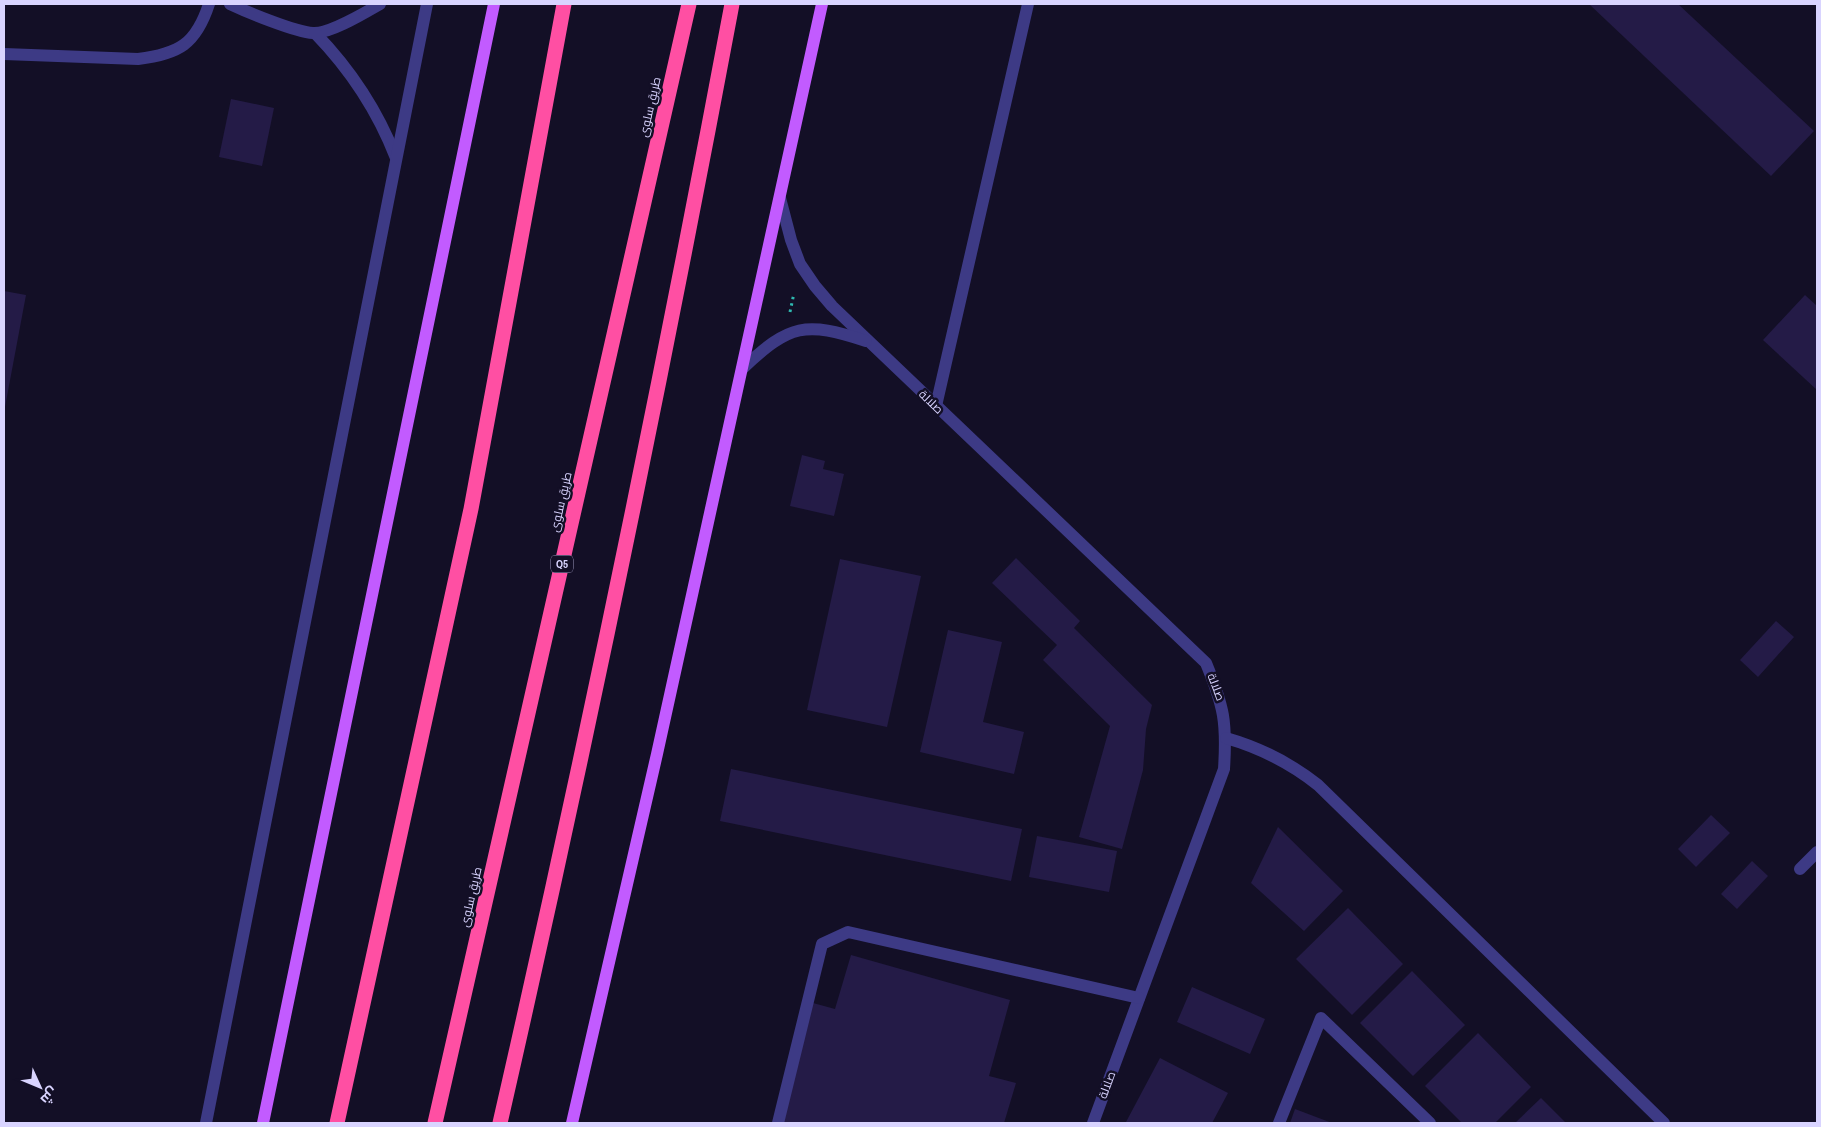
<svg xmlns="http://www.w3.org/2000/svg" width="1821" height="1127" font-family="'Archivo Narrow',Cairo,sans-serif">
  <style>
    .building { fill: #241b47 }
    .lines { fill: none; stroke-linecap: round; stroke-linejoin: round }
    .path { stroke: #2fb8b0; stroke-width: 3; stroke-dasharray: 2.5 4; stroke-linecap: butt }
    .minor { stroke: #3d3a85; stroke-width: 12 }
    .major { stroke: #c25bff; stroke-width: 12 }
    .highway { stroke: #ff4fa3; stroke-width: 15 }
    .labels { text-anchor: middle; stroke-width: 5; stroke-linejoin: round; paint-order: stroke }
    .shield { fill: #130f26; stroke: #9e99be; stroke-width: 1 }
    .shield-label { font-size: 11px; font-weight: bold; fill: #d9d4ff }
    .street-label { font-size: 12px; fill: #d9d4ff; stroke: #130f26 }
  </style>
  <rect width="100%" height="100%" fill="#130f26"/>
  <g class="building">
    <polygon points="1589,4 1678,4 1814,131 1771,176"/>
    <polygon points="231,99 274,108 262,166 219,157"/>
    <polygon points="4,291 26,295 5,407 4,407"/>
    <polygon points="1805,295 1817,306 1817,390 1763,340"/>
    <polygon points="802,455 825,461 823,469 844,474 834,516 790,506"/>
    <polygon points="1016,558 1080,621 1074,628 1152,705 1146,729 1143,770 1122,849 1079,837 1110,726 1043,660 1057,645 992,583"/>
    <polygon points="840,559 921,576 887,727 807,710"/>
    <polygon points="1776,621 1794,637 1758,677 1740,660"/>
    <polygon points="948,630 1002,642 983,722 1024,732 1014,774 920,752"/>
    <polygon points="731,769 1022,829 1011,881 720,821"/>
    <polygon points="1711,815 1730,833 1696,867 1678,849"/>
    <polygon points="1278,827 1343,891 1304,931 1251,883"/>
    <polygon points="1037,836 1117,851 1109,892 1029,877"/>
    <polygon points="1752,861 1768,876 1737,909 1721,894"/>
    <polygon points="1348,908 1403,964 1352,1015 1296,959"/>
    <polygon points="851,955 1010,1000 989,1076 1016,1083 1004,1123 779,1123 813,1003 835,1009"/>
    <polygon points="1412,971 1465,1025 1413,1076 1360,1023"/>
    <polygon points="1192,987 1265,1019 1250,1054 1177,1022"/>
    <polygon points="1478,1033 1531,1087 1495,1123 1462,1123 1425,1086"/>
    <polygon points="1160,1058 1228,1093 1212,1123 1126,1122"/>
    <polygon points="1541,1098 1566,1123 1515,1123"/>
    <polygon points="1295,1109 1332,1123 1290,1123"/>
  </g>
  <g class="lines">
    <polyline class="path" points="790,312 794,293"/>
    <g class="minor">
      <path d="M230,4C247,12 295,32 313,33C330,34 366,12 380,4"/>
      <path d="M315,33C351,70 377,109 396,158"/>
      <path d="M4,54L138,59C179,54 196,44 209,4"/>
      <path d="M780,198L791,240L800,264L815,286L832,306L1206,663C1224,707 1227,722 1224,769L1093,1123"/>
      <path d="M743,368C790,324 805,321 866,341"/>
      <polyline points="936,406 1028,4"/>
      <path d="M1226,738C1261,748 1289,762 1318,785L1664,1123"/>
      <polyline points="1800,869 1817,852"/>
      <polyline points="206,1123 427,4"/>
      <polyline points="778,1123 822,944 848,932 1139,998"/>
      <polyline points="1279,1123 1321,1018 1430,1123"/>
    </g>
    <g class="major">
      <polyline points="263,1123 494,4"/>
      <polyline points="572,1123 657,754 822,4"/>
    </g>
    <g class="highway">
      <polyline points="337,1123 471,509 564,4"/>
      <polyline points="435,1123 689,4"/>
      <path d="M500,1123C585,751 662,378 732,4"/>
    </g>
  </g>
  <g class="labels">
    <rect class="shield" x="551" y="555.5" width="22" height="17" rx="4"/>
    <g class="shield-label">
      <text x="562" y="568">Q5</text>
    </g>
    <g class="street-label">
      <text transform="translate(650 107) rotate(-77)" y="4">طريق سلوى</text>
      <text transform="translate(931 402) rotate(44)" y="4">صلالة</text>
      <text transform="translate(561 502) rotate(-77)" y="4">طريق سلوى</text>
      <text transform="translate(1216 687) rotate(69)" y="4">صلالة</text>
      <text transform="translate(471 897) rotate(-77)" y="4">طريق سلوى</text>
      <text transform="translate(1107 1085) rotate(-70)" y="4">صلالة</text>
    </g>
  </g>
  <rect width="1821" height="1127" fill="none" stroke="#d9d4ff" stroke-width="10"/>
  <g transform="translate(40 1087) rotate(134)" stroke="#130f26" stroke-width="4" paint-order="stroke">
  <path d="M0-4L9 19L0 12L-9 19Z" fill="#d9d4ff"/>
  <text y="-8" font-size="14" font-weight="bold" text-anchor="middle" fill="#d9d4ff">ش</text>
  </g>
</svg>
